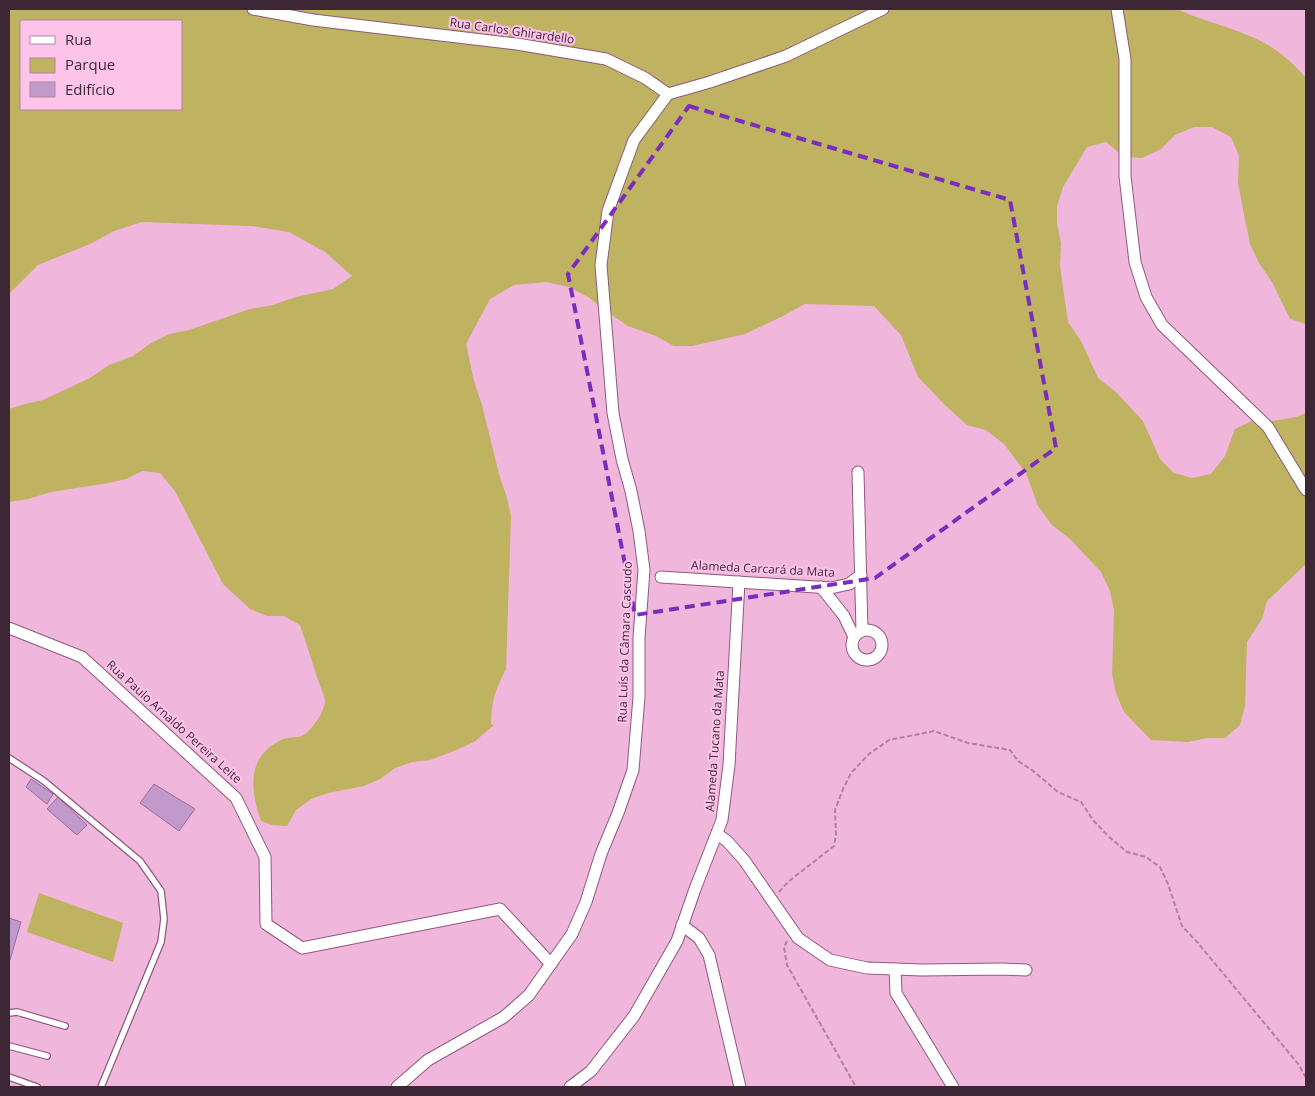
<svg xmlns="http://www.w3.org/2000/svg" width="1315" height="1096" font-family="'Open Sans',sans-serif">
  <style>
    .green { fill: #bfb261; fill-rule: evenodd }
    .building { fill: #c199ca; stroke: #956f9e }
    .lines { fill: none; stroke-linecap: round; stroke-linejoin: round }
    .service-casing { stroke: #8e5a7d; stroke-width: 8 }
    .minor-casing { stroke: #8e5a7d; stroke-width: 13 }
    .path { stroke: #af82a0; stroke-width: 2; stroke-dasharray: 5 2.5; stroke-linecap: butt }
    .service { stroke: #fff; stroke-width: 5.5 }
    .minor { stroke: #fff; stroke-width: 11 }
    .marked { fill: none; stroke: #7b2cbf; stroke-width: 4; stroke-dasharray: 10 6; stroke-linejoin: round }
    .labels { text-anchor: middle; stroke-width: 4; stroke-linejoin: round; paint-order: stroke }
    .street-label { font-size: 12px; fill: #3d2735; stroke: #fec3e9 }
  </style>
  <rect width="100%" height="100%" fill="#f0b6dc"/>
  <g class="green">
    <path d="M9,9H1177C1189,15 1202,19 1214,23C1255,37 1277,44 1306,78V324L1290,319L1272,282L1259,263L1250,244L1238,184L1239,156L1231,137L1212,127H1194L1175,135L1161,149L1142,158L1124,157L1106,142L1087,147L1063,187L1057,206V224L1061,243L1060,266L1068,322L1081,341L1098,378L1116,392L1143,421L1160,459L1174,473L1192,478L1211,474L1225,456L1235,429L1254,420L1273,421L1296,417L1306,413V564L1267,601L1262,619L1247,642L1245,706L1240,725L1225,738H1207L1188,742L1151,740L1124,712L1116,693L1112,674L1114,610L1110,591L1101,572L1070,539L1052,525L1038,506L1026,473L1004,444L986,430L967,425L945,405L918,377L901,335L874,306L805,304L781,317L745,334L692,346H674L656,336L628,326L606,311L588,297L569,287L546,282L514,285L490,299L466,344L474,381L482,405L499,474L507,498L511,516L506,669C496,688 491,701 491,724L494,725L474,742L454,751L430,760L412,762L395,768L380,779L364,786L328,793L311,799L296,810L287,826L272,825L261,821C250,789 246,756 283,739C289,737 296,738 302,736C311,732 325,711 325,701C324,694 320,686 318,680C312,661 306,643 300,625L284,616H267L250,609L223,584L175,491L160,473L142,471L126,479L108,483L51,492L28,499L9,502V409L25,404L43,400L90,378L109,365L133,356L151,343L170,334L189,330L250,309L273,305L296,297L333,289L352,276L325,252L289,232L252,226L142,222L114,231L90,244L38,265L9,294ZM21,21H181V109H21Z"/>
    <polygon points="39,893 123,923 113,962 27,932"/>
  </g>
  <g class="building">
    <polygon points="31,779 53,794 47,804 26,787"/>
    <polygon points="154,784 195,809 179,831 140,803"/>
    <polygon points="58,797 87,825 77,835 47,809"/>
    <polygon points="9,918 21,922 10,960 9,960"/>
  </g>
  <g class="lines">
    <defs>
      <g id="service">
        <polyline points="9,758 44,781 140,861 161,891 164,919 161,942 101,1087"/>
        <polyline points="9,1013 17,1012 65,1026"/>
        <polyline points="9,1046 47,1056"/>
        <polyline points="9,1077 37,1087"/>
      </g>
      <g id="minor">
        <polyline points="253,9 313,20 517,44 606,59 645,78 668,94"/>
        <polyline points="1117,9 1125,59 1125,176 1135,262 1146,297 1162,325 1268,427 1306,490"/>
        <polyline points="668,94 710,82 786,56 883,9"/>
        <polyline points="858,472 862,631"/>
        <polyline points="661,577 831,588 849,584 861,575"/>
        <polyline points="821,587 844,616 854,637"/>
        <polyline points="9,628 82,657 236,798 265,857 266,924 302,948 500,909 551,964"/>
        <circle cx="867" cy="645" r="15"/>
        <polyline points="717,834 727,841 744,860 798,938 830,960 867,968 895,969 922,970 1003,969 1026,970"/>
        <polyline points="682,925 699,938 709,955 740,1087"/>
        <polyline points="895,969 896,993 953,1087"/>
        <polyline points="397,1087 428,1060 504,1017 529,995 572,934 586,902 601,854 618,813 633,770 639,697 639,638 644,570 639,531 631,491 622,459 613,413 601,265 608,211 634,140 668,94"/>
        <polyline points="570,1087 591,1071 634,1016 677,941 695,889 722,820 729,765 739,582"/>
      </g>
    </defs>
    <use href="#service" class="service-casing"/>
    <use href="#minor" class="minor-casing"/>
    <g class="path">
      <polyline points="779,892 789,881 834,846 836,835 835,810 843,789 851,773 869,754 889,740 934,731 968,743 1010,750 1018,761 1032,770 1058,792 1081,802 1093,820 1108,836 1127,852 1146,857 1160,867 1168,884 1182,926 1198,943 1299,1065 1306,1078"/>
      <polyline points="787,941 784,947 787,965 856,1087"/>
    </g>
    <use href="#service" class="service"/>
    <use href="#minor" class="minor"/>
  </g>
  <path class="marked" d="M689,106L1010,200L1056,448L875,578L635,615L568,274Z"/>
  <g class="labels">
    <g class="street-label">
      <text transform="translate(512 31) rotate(8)" y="4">Rua Carlos Ghirardello</text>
      <text transform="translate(763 569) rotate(3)" y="4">Alameda Carcará da Mata</text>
      <text transform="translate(625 642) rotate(-88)" y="4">Rua Luís da Câmara Cascudo</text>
      <text transform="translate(174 722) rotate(42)" y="4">Rua Paulo Arnaldo Pereira Leite</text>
      <text transform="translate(715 741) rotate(-86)" y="4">Alameda Tucano da Mata</text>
    </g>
  </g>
  <rect width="1315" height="1096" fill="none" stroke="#3d2735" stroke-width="20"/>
  <rect x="20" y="20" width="162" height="90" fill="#fec3e9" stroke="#b185a1"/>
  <rect x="30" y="36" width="25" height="8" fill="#ffffff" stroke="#b185a1"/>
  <text x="65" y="45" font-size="15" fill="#3d2735">Rua</text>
  <rect x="30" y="58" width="25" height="15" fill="#bfb261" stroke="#b185a1"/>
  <text x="65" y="70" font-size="15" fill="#3d2735">Parque</text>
  <rect x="30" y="82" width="25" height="15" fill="#c199ca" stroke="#b185a1"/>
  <text x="65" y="95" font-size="15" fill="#3d2735">Edifício</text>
</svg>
